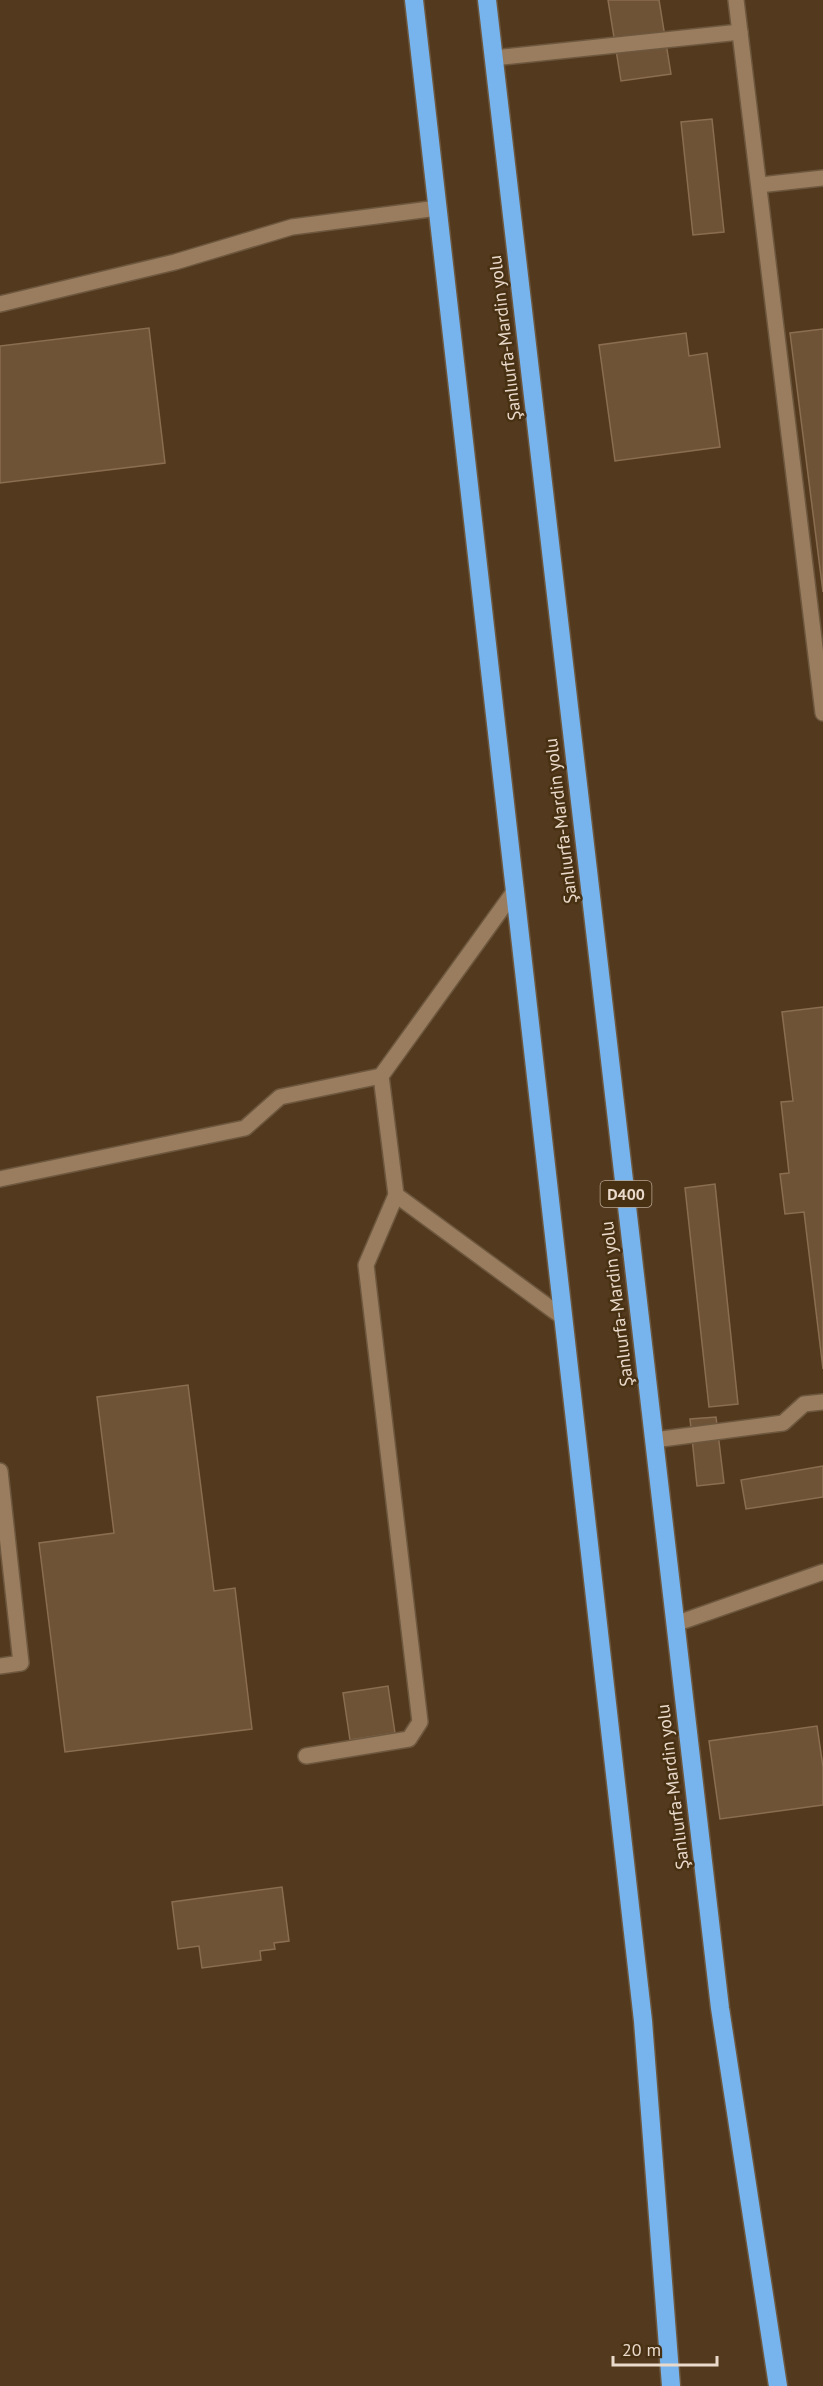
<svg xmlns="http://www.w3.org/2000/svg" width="823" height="2386" font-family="'PT Sans',sans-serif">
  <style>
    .building { fill: #6e5336; stroke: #8b6e51; stroke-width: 1.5 }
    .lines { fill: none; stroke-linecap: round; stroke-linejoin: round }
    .minor-casing { stroke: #6d583f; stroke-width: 18 }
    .highway-casing { stroke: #6d583f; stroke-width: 21 }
    .minor { stroke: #9a7d5f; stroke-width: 15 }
    .highway { stroke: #77b4ed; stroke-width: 18 }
    .labels { text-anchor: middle; stroke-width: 5; stroke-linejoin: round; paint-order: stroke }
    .shield { fill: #483013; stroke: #b9a794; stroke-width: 1.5 }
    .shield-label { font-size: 16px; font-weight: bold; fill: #eadacb }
    .street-label { font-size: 18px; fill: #eadacb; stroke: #483013 }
  </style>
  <rect width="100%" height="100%" fill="#533a1e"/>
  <g class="building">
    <polygon points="608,0 659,0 671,74 621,81"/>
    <polygon points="712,119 724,232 693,235 681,122"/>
    <polygon points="149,328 165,463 0,483 0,346"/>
    <polygon points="823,329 823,592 790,333"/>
    <polygon points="686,333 689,356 707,353 720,447 615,461 599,345"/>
    <polygon points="823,1007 823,1369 804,1212 785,1214 780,1174 789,1173 781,1102 793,1101 782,1012"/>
    <polygon points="715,1184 738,1404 709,1407 685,1188"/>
    <polygon points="188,1385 214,1591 235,1588 252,1729 65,1752 39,1543 114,1533 97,1397"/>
    <polygon points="716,1417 724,1483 697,1486 690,1419"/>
    <polygon points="823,1466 823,1497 746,1509 741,1480"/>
    <polygon points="388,1686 395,1733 350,1740 343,1693"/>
    <polygon points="817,1726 823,1767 823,1805 720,1819 709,1741"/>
    <polygon points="282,1887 289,1941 274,1943 275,1949 260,1951 261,1960 202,1968 199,1946 178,1949 172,1902"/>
  </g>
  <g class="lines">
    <defs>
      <g id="minor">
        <polyline points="736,0 823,713"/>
        <polyline points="494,58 740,32"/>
        <polyline points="760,185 823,178"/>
        <polyline points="0,304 175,262 292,227 438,208"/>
        <polyline points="516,889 381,1076 396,1195 561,1316"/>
        <polyline points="0,1179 245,1128 280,1097 381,1076"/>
        <polyline points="654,1440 783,1423 804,1404 823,1402"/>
        <polyline points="0,1471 21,1663 0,1666"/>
        <polyline points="675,1624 823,1572"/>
        <polyline points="306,1756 409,1739 420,1722 366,1265 396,1195"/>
      </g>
      <g id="highway">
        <polyline points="414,0 643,2021 671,2386"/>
        <polyline points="487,0 720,2008 778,2386"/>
      </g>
    </defs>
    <use href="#minor" class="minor-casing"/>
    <use href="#highway" class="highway-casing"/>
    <use href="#minor" class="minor"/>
    <use href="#highway" class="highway"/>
  </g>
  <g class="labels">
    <rect class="shield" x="600.5" y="1181" width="51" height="26" rx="4.5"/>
    <g class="shield-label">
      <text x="626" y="1200">D400</text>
    </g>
    <g class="street-label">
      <text transform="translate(505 338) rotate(-97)" y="6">Şanlıurfa-Mardin yolu</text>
      <text transform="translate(561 821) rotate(-97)" y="6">Şanlıurfa-Mardin yolu</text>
      <text transform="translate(617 1304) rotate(-97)" y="6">Şanlıurfa-Mardin yolu</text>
      <text transform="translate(673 1787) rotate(-97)" y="6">Şanlıurfa-Mardin yolu</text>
    </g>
  </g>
  <path d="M613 2356v9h104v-9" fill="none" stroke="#eadacb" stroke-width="3"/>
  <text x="622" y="2356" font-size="18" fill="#eadacb" stroke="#483013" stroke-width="4.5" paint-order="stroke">20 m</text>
</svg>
